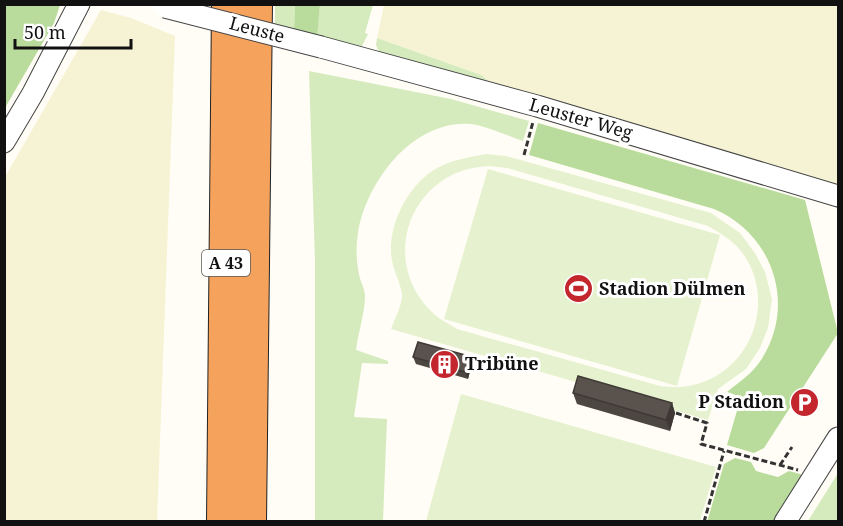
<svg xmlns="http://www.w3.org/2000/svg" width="843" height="526" font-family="'Noto Serif',serif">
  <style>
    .farmland { fill: #f6f3d4 }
    .green { fill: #d5ebbd }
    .forest { fill: #b9dc9c }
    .pitch { fill: #e6f2cf; fill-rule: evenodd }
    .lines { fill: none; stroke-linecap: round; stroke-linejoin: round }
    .minor-casing { stroke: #444; stroke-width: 23 }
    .highway-casing { stroke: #222; stroke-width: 34 }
    .path { stroke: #333; stroke-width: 3; stroke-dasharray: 6 3; stroke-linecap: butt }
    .minor { stroke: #fff; stroke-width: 21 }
    .highway { stroke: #f5a25d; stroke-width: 32 }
    .minor-bridge-casing { stroke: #444; stroke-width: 23; stroke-linecap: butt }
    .minor-bridge { stroke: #fff; stroke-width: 21 }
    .wall { fill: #4d4742 }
    .shaded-wall { fill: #3f3936 }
    .building { fill: #5a524d; stroke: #3f3936; stroke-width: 1.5 }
    .labels { text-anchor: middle; stroke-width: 6; stroke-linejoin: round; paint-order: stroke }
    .shield { fill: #fff; stroke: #585858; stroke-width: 1.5 }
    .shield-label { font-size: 16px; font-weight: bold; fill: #111 }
    .street-label { font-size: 18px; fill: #111; stroke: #fff }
    .poi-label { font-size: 18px; font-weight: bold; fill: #111; stroke: #fff; text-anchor: start }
  </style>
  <rect width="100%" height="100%" fill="#fffdf5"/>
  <g class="farmland">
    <polygon points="384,5 838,5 838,184 495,86 481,75 377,38"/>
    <polygon points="101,10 131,18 175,36 157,521 5,521 5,177"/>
  </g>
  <g class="green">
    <polygon points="275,5 295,5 294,32 275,27"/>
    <polygon points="320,5 373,5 365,33 368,34 361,48 317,35"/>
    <polygon points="377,38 481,75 495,86 380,54 376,45"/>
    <path d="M309,71L451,99L529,121L523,141C508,136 486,126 471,124C413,119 366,182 358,233C356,246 356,260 359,274C360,281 365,289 365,296C365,312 358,334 356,350L388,361V364L362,363L354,417L387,419L383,521H315V261Z"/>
    <polygon points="838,473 838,521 808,521"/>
  </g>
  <g class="forest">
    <polygon points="5,4 60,5 54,23 5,108"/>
    <polygon points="295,5 320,5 317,38 294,32"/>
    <path d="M538,123L805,200L838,333L764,448L754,453L727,445L741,397L727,392C739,382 752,374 761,360C797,305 773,234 714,209L529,155Z"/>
    <polygon points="735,458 751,462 756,471 778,477 789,471 804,475 774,521 707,522 724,464"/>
  </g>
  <g class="pitch">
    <path d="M486,154L506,156L711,213L740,233L755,253L765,272L772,299L768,328L760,348L746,369L718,389L708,420L391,329C394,320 403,304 402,294C400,281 392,268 391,254C389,222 409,184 437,168C452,160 469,157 486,154ZM490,166L507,168L708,226C720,233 732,240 741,251C778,299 752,372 693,385C682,388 671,387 660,386L457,329C448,323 438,319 431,311C389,270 400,203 450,176C463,169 476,167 490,166Z"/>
    <polygon points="488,169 720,235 677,386 444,319"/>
    <polygon points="461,394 716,467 700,521 426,521"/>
  </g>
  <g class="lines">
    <defs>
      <g id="minor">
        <polyline points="321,47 537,106 838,196"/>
        <polyline points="4,142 33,93 79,4"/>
        <polyline points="785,522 838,438"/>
      </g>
      <g id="highway">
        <polyline points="223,522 228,4"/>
        <polyline points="250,522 256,4"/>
      </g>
    </defs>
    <use href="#minor" class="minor-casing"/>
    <use href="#highway" class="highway-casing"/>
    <g class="path">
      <polyline points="524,155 533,122"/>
      <polyline points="676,413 707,423 701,444 798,470"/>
      <polyline points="780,465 792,447"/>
      <polyline points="704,522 724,451"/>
    </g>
    <use href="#minor" class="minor"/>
    <use href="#highway" class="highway"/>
    <defs>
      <polyline id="minor-bridge" points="165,7 321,47"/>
    </defs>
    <use href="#minor-bridge" class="minor-bridge-casing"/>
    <use href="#minor-bridge" class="minor-bridge"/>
  </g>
  <g class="wall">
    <polygon points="469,356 472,363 468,379 416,364 413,357"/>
    <polygon points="573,393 672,403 675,413 670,431 577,404"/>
  </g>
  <g class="shaded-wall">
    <polygon points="469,356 472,363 468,379 465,372"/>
    <polygon points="672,403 675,413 670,431 666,420"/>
  </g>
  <g class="building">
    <polygon points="418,342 469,356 465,372 413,357"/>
    <polygon points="578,376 672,403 666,420 573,393"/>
  </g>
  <defs>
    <symbol id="stadium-disc" viewBox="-11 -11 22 22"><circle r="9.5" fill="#c4262e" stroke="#fff"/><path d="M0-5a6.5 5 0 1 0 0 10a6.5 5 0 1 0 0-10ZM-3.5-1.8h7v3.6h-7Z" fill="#fff"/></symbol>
    <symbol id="building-disc" viewBox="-11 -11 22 22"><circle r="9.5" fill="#c4262e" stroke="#fff"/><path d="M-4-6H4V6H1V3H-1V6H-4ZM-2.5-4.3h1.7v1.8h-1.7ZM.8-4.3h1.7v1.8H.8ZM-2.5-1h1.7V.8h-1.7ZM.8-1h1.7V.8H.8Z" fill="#fff"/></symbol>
    <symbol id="parking-disc" viewBox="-11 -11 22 22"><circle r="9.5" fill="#c4262e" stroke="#fff"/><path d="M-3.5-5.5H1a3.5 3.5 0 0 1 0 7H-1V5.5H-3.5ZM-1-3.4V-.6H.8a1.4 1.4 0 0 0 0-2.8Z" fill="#fff"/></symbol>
  </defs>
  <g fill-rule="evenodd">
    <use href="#stadium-disc" x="562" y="272" width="33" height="33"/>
    <use href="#building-disc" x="428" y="348" width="33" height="33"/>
    <use href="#parking-disc" x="788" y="386" width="33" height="33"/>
  </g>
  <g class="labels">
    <rect class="shield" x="202" y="250" width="48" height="26" rx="4.5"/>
    <g class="shield-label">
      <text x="226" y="269">A 43</text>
    </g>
    <g class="street-label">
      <text transform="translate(257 30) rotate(15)" y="6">Leuste</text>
      <text transform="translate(581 119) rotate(16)" y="6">Leuster Weg</text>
    </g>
    <g class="poi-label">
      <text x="599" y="295">Stadion Dülmen</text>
      <text x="465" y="370">Tribüne</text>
      <text x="784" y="408" text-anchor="end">P Stadion</text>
    </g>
  </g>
  <rect width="843" height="526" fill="none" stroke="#111111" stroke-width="12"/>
  <path d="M15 39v9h116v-9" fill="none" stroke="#111111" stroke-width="3"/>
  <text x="24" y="39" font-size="18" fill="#111111" stroke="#ffffff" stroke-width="4.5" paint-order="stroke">50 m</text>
</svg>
